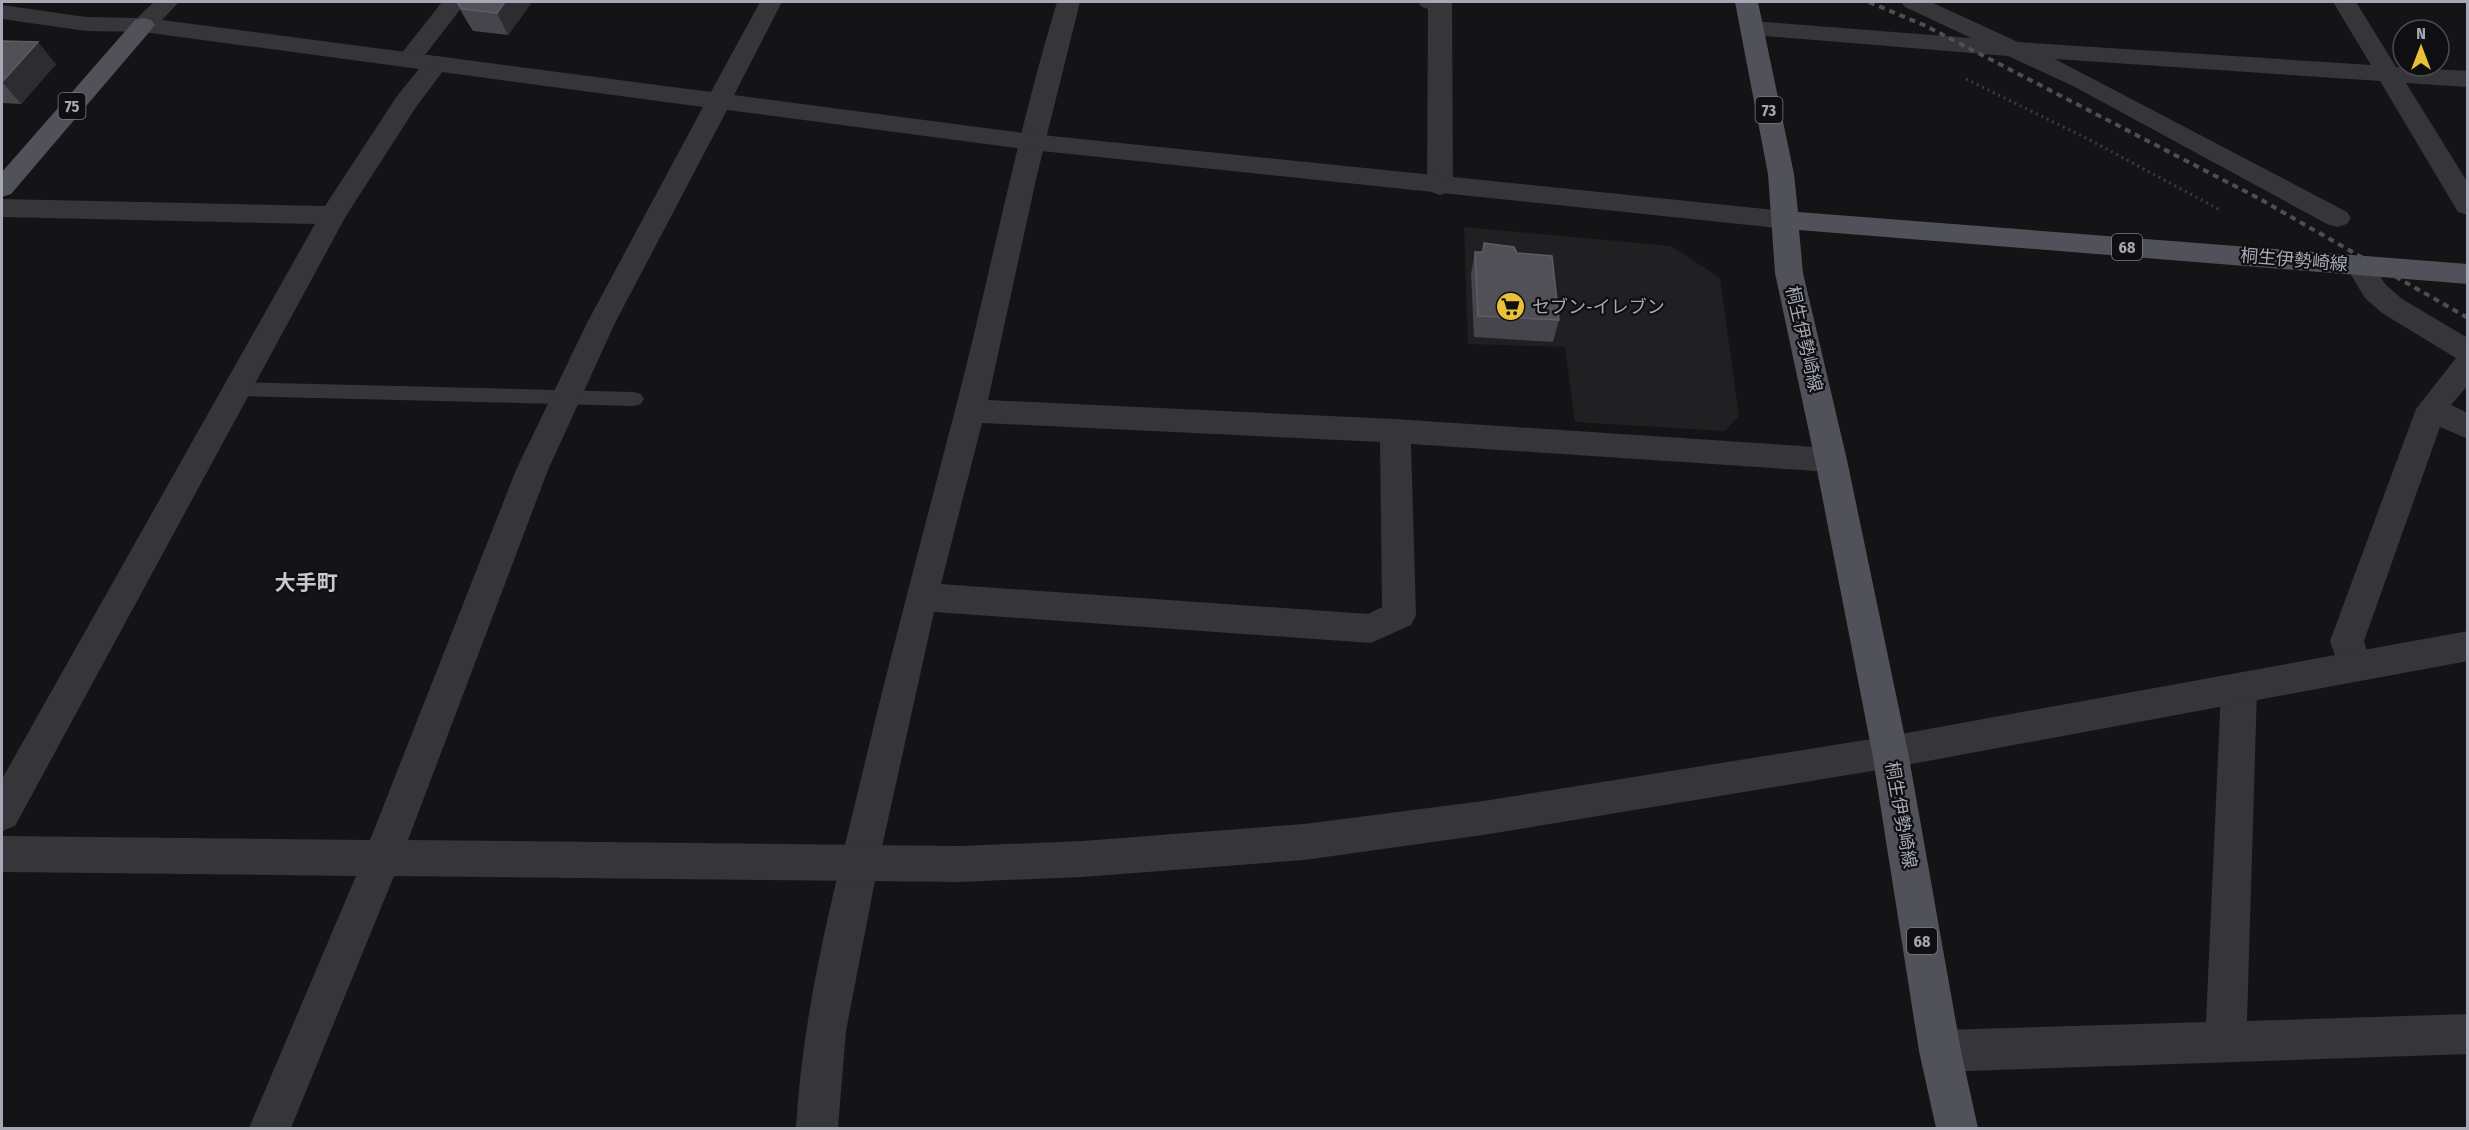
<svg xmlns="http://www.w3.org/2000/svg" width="2469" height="1130" font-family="'Fira Sans Condensed','Noto Sans JP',sans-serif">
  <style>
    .built { fill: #202022 }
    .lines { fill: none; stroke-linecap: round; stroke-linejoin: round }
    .path { stroke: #3b3c41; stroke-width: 3; stroke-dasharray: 2 4; stroke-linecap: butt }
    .service { fill: #35353a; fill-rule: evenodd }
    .minor { fill: #35353a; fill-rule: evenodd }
    .tertiary { fill: #35353a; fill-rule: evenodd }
    .primary { fill: #515259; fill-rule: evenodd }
    .rail { stroke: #4e4f55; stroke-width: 4; stroke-dasharray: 6 5; stroke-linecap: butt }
    .wall { fill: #45454b }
    .shaded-wall { fill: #2d2d31 }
    .building { fill: #505056; stroke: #5d5e65; stroke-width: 1.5 }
    .labels { text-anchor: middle; stroke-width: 4.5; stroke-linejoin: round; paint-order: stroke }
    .shield { fill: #0f0f11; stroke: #797b84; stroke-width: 1.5 }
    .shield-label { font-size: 16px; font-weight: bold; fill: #a6a9b5 }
    .street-label { font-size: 18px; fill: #a6a9b5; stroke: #0f0f11 }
    .poi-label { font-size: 18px; fill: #a6a9b5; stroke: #0f0f11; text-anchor: start }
    .quarter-label { font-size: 21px; font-weight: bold; fill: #c7c9d1; stroke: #0f0f11 }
  </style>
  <rect width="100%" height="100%" fill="#141416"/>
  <polygon class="built" points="1464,227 1671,246 1720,278 1739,416 1725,431 1575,422 1565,347 1468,344"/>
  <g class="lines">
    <polyline class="path" points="1966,79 2088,139 2222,211"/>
    <polygon class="service" points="239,382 634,392 641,394 644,399 641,404 634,406 239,396 232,394 229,389 232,384"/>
    <g class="minor">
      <polygon points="442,2 466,2 418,64 409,66 400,64 397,59"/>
      <path d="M1057,2H1080L1037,175L988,400L1395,419L1831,448L1842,451L1847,460L1842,469L1831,472L1411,444L1416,615L1411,625L1371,643L934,612L878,865L846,1031L838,1128H796C802,1020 828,913 854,808C885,676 920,545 954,414C990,277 1016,137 1057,2ZM982,423L1380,442L1382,607L1368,614L941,584Z"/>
      <polygon points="1418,2 1452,3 1453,186 1449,192 1440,195 1431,192 1427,186 1428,9 1422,7"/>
      <polygon points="1901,2 1931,2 2018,42 2371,65 2333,2 2356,2 2396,67 2468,71 2468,87 2406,83 2468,183 2468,215 2458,212 2380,81 2055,59 2347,212 2351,218 2347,224 2337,227 2327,224 2073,86 2008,56 1753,35 1745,33 1741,28 1745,23 1753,21 1971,38 1905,7"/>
      <polygon points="437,56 446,58 449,63 416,107 346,216 15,826 2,831 2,779 315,224 2,217 2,199 325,206 397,96 428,58"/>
      <polygon points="2359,255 2369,258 2385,284 2402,299 2468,338 2468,385 2451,405 2468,413 2468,439 2440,427 2364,641 2371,665 2366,676 2354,680 2342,676 2330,641 2416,409 2456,358 2382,313 2365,298 2345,265 2349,258"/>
      <polygon points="2239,675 2251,679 2257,690 2247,1021 2468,1014 2468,1054 1940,1072 1925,1066 1919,1051 1925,1036 1940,1030 2206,1022 2221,690 2227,679"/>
    </g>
    <polygon class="tertiary" points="154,2 179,2 162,20 711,92 760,2 782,2 734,95 1032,134 1786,211 1796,214 1800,220 1796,226 1786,229 1032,150 727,110 615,323 548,470 408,840 960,846 1082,841 1304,824 1483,801 1890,736 2468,631 2468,661 1890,768 1483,835 1304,860 1082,877 960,882 394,876 291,1128 249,1128 356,876 2,872 2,836 370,840 516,470 587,323 703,107 143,32 86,31 2,19 2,5 86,17 137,18"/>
    <g class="primary">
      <polygon points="1735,2 1758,2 1794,174 1798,212 2468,264 2468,284 1799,230 1803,273 1847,460 1908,752 1961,1051 1978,1128 1936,1128 1919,1051 1872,752 1815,460 1775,273 1768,174"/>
      <polygon points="143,18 151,20 155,25 151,30 11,194 2,197 2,172 135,20"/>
    </g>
    <polyline class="rail" points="1869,2 1926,26 2258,198 2468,318"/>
  </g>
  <g class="wall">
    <polygon points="456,2 532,2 508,35 473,31 465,18"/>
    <polygon points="2,41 56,64 21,104 2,103"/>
    <polygon points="1484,243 1517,253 1559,320 1553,342 1474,337 1471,274 1475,252 1482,252"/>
  </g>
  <g class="shaded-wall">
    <polygon points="505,2 532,2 508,35 497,13"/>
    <polygon points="38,42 56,64 21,104 2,82"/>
  </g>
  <g class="building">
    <polygon points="457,2 505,2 497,13 462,9"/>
    <polygon points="2,41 38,42 2,82"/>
    <polygon points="1484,243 1514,247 1517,253 1552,256 1559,320 1478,316 1475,252 1483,252"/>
  </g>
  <defs>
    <symbol id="supermarket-disc" viewBox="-11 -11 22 22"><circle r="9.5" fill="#e9c138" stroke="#0f0f11"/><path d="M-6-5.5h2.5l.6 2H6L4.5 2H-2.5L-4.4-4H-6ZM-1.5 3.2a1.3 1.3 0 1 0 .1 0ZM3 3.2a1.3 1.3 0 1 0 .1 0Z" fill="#111"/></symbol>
  </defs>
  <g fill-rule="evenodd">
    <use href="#supermarket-disc" x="1494" y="290" width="33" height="33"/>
  </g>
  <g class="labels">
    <g class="shield">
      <rect x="58.5" y="93" width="27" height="26" rx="4.5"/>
      <rect x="1755.5" y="97" width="27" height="26" rx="4.5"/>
      <rect x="2112" y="234" width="30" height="26" rx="4.5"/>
      <rect x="1907" y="928" width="30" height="26" rx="4.5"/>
    </g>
    <g class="shield-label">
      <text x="72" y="112">75</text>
      <text x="1769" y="116">73</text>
      <text x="2127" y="253">68</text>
      <text x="1922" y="947">68</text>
    </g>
    <g class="street-label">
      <text transform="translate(2294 260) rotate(5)" y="6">桐生伊勢崎線</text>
      <text transform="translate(1804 339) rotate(77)" y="6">桐生伊勢崎線</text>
      <text transform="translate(1901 815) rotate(80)" y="6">桐生伊勢崎線</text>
    </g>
    <g class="poi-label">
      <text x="1532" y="313">セブン-イレブン</text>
    </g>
    <g class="quarter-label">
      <text x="306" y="590">大手町</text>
    </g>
  </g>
  <rect width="2469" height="1130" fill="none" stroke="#a6a9b5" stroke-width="6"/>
  <g transform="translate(2421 48)"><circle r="28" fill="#0f0f11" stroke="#4b4d53" stroke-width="1.5"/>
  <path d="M0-4.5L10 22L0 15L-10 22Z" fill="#e9c138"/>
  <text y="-9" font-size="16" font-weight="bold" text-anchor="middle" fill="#a6a9b5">N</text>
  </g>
</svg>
